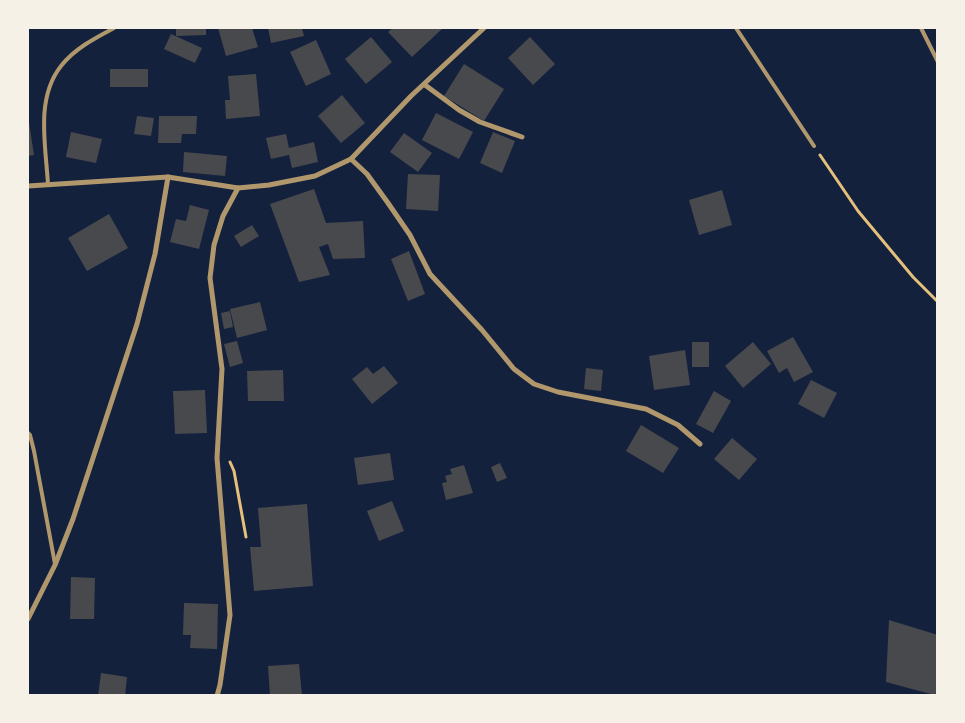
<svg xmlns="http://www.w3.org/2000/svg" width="965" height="723" font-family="'Archivo Narrow',sans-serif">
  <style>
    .building { fill: #48494c }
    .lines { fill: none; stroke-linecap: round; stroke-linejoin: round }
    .path { stroke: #e5c07b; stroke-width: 3 }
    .service { stroke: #b1986c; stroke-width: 4 }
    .minor { stroke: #b1986c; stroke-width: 5 }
  </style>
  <rect width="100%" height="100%" fill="#14213d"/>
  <g class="building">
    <polygon points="176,28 206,28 206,35 176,36"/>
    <polygon points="218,28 252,28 258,47 226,56"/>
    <polygon points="268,28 302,28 304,36 271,43"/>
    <polygon points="393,28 443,28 412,57 388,32"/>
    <polygon points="171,34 202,48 195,63 164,49"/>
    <polygon points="371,37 392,62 366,84 345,59"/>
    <polygon points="530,37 555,64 533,85 508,58"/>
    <polygon points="316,40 331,74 306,86 290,52"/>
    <polygon points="464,64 504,89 484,121 444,96"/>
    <rect x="110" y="69" width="38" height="18"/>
    <polygon points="256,74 260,116 226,119 225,100 230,100 228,76"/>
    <polygon points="342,95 365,123 341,143 318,116"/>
    <polygon points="436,113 473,132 459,159 422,140"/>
    <polygon points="28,116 34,155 28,156"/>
    <polygon points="137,116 154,118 151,136 134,134"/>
    <polygon points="159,116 197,116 196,134 182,134 181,143 158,143"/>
    <polygon points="71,132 102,139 96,163 66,157"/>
    <polygon points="493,132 515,141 502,173 480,163"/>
    <polygon points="404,133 432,153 418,172 390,152"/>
    <polygon points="286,134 289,148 314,142 318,162 292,168 289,155 271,159 266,138"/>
    <polygon points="184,152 227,156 225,176 183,172"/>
    <polygon points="408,174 440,175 438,211 406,209"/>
    <polygon points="314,189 326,223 363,221 365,258 333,259 328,244 319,247 330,275 299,282 270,204"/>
    <polygon points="722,190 732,225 699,235 689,200"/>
    <polygon points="190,205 209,210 199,249 170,242 176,219 186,221"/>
    <polygon points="109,214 128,248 87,271 68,238"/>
    <polygon points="252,225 259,236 241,247 234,236"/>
    <polygon points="409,251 425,294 408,301 391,259"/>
    <polygon points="260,302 267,330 237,338 230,309"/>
    <polygon points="230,311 233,327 224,329 221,313"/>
    <polygon points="793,337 813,372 794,382 787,368 779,373 767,351"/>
    <polygon points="237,341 243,363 230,367 224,344"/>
    <rect x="692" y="342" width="17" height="25"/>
    <polygon points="753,342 771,364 743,388 725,366"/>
    <polygon points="685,350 690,385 654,390 649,356"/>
    <polygon points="384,366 398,383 372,404 352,379 367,367 373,374"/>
    <polygon points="586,368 603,370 601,391 584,389"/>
    <polygon points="283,370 284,401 248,401 247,371"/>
    <polygon points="811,380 837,393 824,418 798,404"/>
    <polygon points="205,390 207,433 175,434 173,391"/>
    <polygon points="714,391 731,401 713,433 696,424"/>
    <polygon points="641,425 679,448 663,473 626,451"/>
    <polygon points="732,438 757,459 739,480 714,459"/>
    <polygon points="390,453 394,480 358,485 354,458"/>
    <polygon points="500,463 507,478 497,482 491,467"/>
    <polygon points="464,465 473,493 446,500 442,483 447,482 445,476 452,474 450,469"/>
    <polygon points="392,501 404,531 379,541 367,511"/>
    <polygon points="307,504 313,586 254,591 250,547 261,547 258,508"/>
    <polygon points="71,577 95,578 94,619 70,619"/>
    <polygon points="184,603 218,604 217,649 190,648 191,635 183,635"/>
    <polygon points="889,620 938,635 938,696 886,682"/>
    <polygon points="299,664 302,696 270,696 268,666"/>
    <polygon points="101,673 127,677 125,696 98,696"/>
  </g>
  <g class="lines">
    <g class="path">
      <polyline points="820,155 858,211 913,277 938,302"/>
      <polyline points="230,462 234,471 246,537"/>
    </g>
    <g class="service">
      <polyline points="736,28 814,146"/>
      <polyline points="921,28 938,62"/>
      <path d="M48,185C46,146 35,99 61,66C74,49 95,38 114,28"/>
      <polyline points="28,433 30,435 34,451 55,564"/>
    </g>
    <g class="minor">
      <polyline points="425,85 459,110 480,122 522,137"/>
      <polyline points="351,159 367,174 388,203 410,235 430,274 482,330 514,369 534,384 558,392 646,409 678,425 700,444"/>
      <polyline points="28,186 168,177 238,188 269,185 315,176 351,159 411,96 484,28"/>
      <polyline points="28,619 55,565 73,519 137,324 155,254 168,177"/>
      <polyline points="217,696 220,685 230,615 217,458 222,369 210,278 214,245 223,216 238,188"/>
    </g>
  </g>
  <rect width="965" height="723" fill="none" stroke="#f6f1e7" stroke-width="58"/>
</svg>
